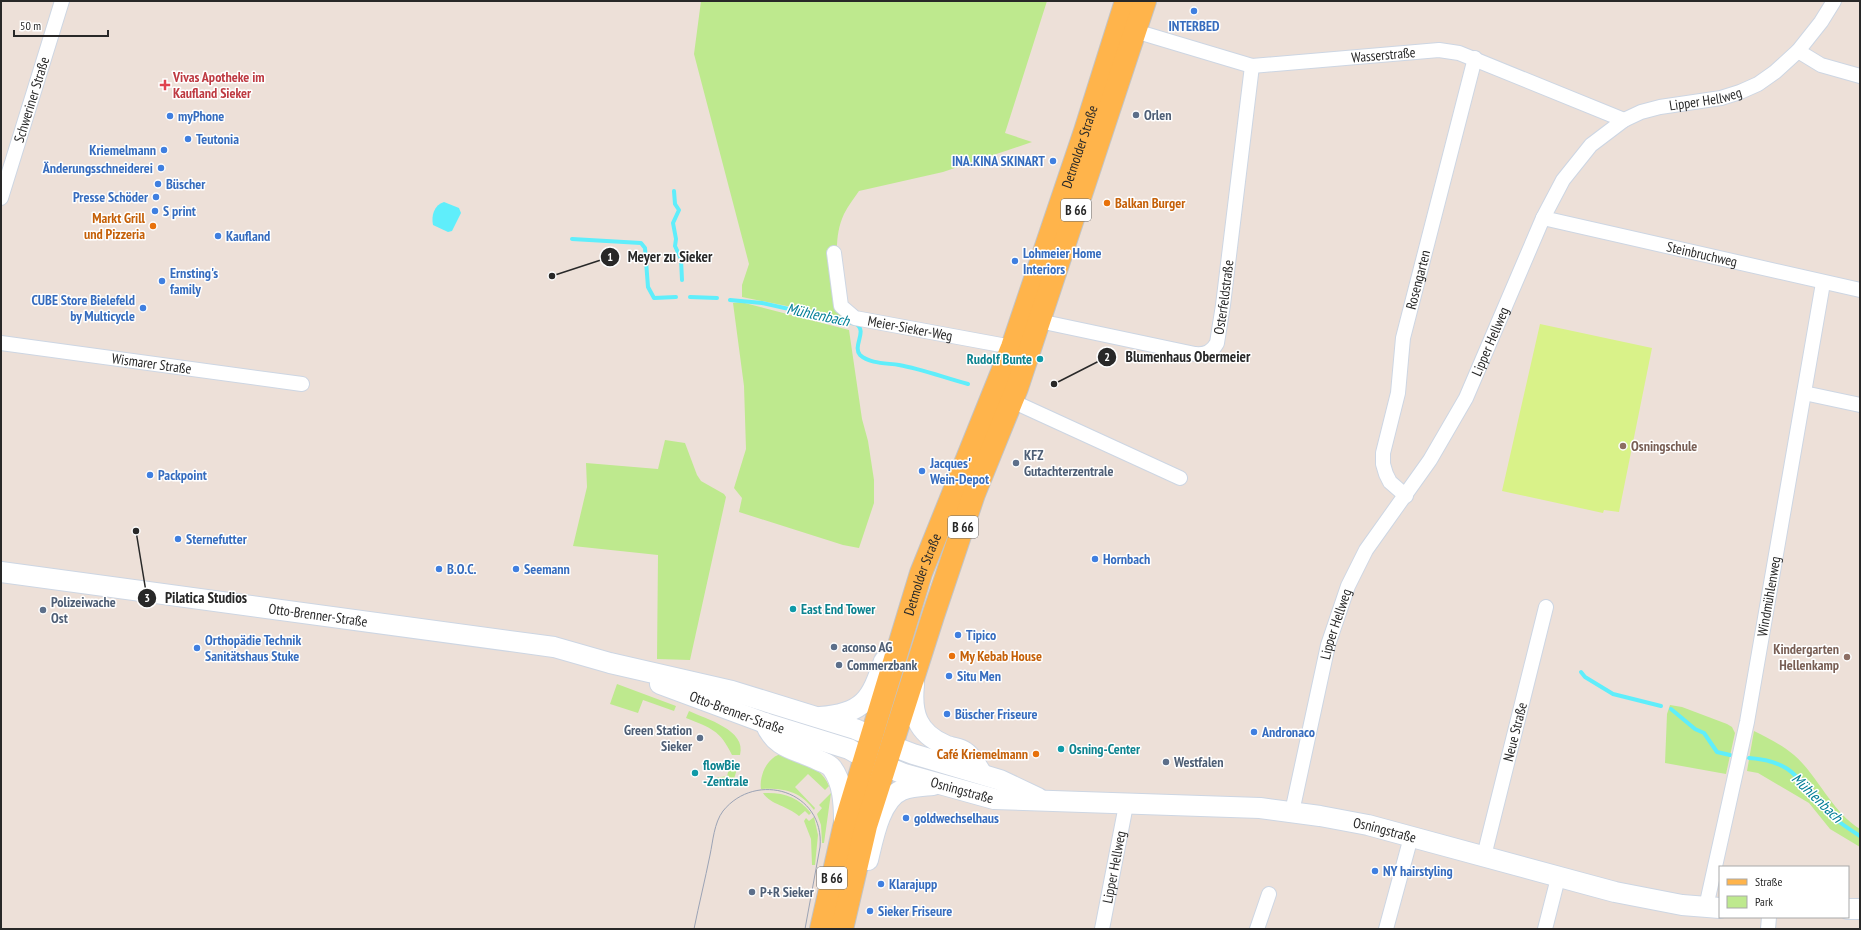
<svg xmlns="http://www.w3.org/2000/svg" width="1861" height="930" font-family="'PT Sans Narrow',sans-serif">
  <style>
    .green { fill: #bee98e }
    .pitch { fill: #d9f289 }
    .water { fill: #5feefb }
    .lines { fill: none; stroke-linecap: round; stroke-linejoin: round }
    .stream { stroke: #5feefb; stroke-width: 4 }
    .street-casing { stroke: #cdd6e3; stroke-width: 16 }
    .secondary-casing { stroke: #cdd6e3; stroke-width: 22 }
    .primary-casing { stroke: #c3c3c3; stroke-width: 24 }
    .street { stroke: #fff; stroke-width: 14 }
    .secondary { stroke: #fff; stroke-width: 20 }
    .primary { stroke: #ffb44b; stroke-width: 22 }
    .tram { stroke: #9ba3b5; stroke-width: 1 }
    .shop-dot { fill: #3f7fe0; stroke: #fff; stroke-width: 1.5 }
    .health-dot { fill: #e0444e; stroke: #fff; stroke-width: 1.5 }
    .service-dot { fill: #5c6f8a; stroke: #fff; stroke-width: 1.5 }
    .food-dot { fill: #e8710a; stroke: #fff; stroke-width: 1.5 }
    .culture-dot { fill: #0f9aa8; stroke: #fff; stroke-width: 1.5 }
    .education-dot { fill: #8d6e63; stroke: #fff; stroke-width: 1.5 }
    .labels { text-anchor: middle; stroke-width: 3; stroke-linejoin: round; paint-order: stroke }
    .shield { fill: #fff; stroke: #686868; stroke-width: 1 }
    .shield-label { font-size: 13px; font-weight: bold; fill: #282828 }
    .shop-label { font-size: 14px; font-weight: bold; fill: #366cbe; stroke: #fff; text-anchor: start }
    .street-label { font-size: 14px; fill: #282828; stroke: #fff }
    .health-label { font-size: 14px; font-weight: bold; fill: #be3a42; stroke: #fff; text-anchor: start }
    .service-label { font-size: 14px; font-weight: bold; fill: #4e5e75; stroke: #fff; text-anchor: start }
    .food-label { font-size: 14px; font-weight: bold; fill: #c56008; stroke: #fff; text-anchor: start }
    .culture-label { font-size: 14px; font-weight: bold; fill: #0d838f; stroke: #fff; text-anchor: start }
    .education-label { font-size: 14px; font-weight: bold; fill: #785e54; stroke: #fff; text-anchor: start }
    .water-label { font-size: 15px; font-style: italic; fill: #027e96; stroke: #fff }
    .leader { fill: none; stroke: #282828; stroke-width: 1.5 }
    .callout-dot { fill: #282828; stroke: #fff; stroke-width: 1.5 }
    .mark-label { font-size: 12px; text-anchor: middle; font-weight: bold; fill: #fff }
    .callout-label { font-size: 15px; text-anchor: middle; font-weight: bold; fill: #282828; stroke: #fff; stroke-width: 3; stroke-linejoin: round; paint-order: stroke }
  </style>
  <rect width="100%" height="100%" fill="#ede0d8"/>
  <g class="green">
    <path d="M701,1H1047L1005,133L1032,142L943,172L859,191C854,198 848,206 844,214C829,246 842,286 847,318L742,297V285L749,264L694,54Z"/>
    <polygon points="741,302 849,330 862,419 868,441 874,480 874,503 859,548 843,545 739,512 742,498 734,488 746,449 744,386 733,303"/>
    <polygon points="665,440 685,443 697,475 701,481 724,494 726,497 690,660 657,659 658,555 573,546 587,487 586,463 658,469"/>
    <polygon points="617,684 676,706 674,711 643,700 638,713 610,704"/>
    <polygon points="1670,705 1682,707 1727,724 1732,727 1735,733 1726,774 1665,763 1667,714"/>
    <path d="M689,711C706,719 747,730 740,755H732C720,730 711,728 686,718Z"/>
    <path d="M1754,731C1768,738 1782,745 1794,755C1818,776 1832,812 1860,829V847L1830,829L1809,803L1758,773L1747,771Z"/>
    <path d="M778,755H782C801,762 821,766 829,786L825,790L808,774L795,787L815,808L814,810C800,791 784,788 761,789C759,777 766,760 778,755Z"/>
    <polygon points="730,765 737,769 733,782 709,784 709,779 727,776"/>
    <path d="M763,793C784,792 798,797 811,813L809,815L805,811L799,816C788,806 771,805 763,793Z"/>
    <polygon points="831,793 824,843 822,843 821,825 817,814 822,808 819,805"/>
    <polygon points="814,817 818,835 815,865 812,865 811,839 804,821 806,818 809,821"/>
  </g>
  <polygon class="pitch" points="1540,324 1652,348 1619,512 1604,510 1603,513 1502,491"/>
  <path class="water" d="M444,202L459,208L461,213L452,231L448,232L433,225C431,216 434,205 444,202Z"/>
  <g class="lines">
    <g class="stream">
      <polyline points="674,191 675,204 679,210 673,223 676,239 675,246 681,259 682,280"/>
      <polyline points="572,239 641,243 645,248 648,287 654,298 676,297"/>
      <polyline points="690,297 717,298"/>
      <path d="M730,300L762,303L856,324C868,331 852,346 860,355C870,364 887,363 899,365C922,369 945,378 968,384"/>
      <polyline points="1581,672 1585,677 1613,694 1661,706"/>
      <polyline points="1671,709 1695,729 1704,733 1717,752 1730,755"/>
      <path d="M1749,758C1791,761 1797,777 1821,805C1832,818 1846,827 1860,836"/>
    </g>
    <defs>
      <g id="street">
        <path id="s1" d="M1135,31L1252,66L1439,50L1459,53L1624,120"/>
        <polyline points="1798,51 1821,65 1860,76"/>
        <path id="s2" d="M1,198L62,1"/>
        <path id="s3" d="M1543,218L1860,290"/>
        <path id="s4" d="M834,253L841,306L855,318L1012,347"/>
        <path id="s5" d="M1039,321L1195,354C1205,355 1212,352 1217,343L1223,305L1252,66"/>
        <path id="s6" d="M1,343L302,384"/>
        <polyline points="1804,393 1860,405"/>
        <polyline points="1012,401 1180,478"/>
        <path id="s7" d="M1406,496L1390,482L1386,474L1383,464V453L1398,393L1403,338L1475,58"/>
        <path id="s8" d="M1292,812L1328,645L1348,586L1366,550L1430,460L1466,398L1543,218L1563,180L1591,145L1624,120L1641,112L1660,107L1721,98L1740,92L1758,84L1775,72L1798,51L1821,22L1834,1"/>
        <path id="s9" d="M1484,856L1546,607"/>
        <path id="s10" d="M1706,907L1747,722L1823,283"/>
        <path id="s11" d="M1102,929L1126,805"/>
        <polyline points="1257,929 1269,894"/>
        <polyline points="1386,929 1411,837"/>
        <polyline points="1545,929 1558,878"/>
        <polyline points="1768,929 1769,917"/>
      </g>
      <g id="secondary">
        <path id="s12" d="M1,572L554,647L610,663L732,691L855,729L872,736"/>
        <path id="s13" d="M660,684L765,723L849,749L865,758"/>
        <path d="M914,685C911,713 917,733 945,745C951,748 960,748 965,752C973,757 977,767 982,774"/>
        <path d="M820,717C864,714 871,699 884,661"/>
        <path d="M765,723C775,749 796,749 818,760C822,762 829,764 832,768C843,783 844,803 844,821"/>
        <polyline points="892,746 913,754 1000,780 1038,798"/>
        <path id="s14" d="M885,766L904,774L994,799L1260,808L1320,816L1368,825L1615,892L1682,905L1720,908"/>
        <path d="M868,860C873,839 880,799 902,790C912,786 923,786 933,785"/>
        <polyline points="1848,909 1860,909"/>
      </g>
      <g id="primary">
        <path id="s15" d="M821,929L844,827L921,573L1012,347L1085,131L1126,1"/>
        <polyline points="842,929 866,826 933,616 974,494 1017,388 1145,1"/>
      </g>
    </defs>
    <use href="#street" class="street-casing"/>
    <use href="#secondary" class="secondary-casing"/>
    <use href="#primary" class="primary-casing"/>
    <use href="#street" class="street"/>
    <use href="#secondary" class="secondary"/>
    <use href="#primary" class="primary"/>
    <path class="tram" d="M694,929C699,904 705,880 710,855C713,841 714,823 723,811C756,770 825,791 820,847L805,929"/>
  </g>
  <g class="shop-dot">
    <circle cx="1194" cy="11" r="4"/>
    <circle cx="170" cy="116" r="4"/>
    <circle cx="188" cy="139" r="4"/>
    <circle cx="164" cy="150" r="4"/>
    <circle cx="1053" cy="161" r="4"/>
    <circle cx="161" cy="168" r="4"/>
    <circle cx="158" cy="184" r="4"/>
    <circle cx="156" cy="197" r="4"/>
    <circle cx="155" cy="211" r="4"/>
    <circle cx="218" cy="236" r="4"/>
    <circle cx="1015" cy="261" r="4"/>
    <circle cx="162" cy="281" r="4"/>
    <circle cx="143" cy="308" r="4"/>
    <circle cx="922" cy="471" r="4"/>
    <circle cx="150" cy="475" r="4"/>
    <circle cx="178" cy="539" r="4"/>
    <circle cx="1095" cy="559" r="4"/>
    <circle cx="439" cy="569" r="4"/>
    <circle cx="516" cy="569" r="4"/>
    <circle cx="958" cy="635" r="4"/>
    <circle cx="197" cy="648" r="4"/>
    <circle cx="949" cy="676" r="4"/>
    <circle cx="947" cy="714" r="4"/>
    <circle cx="1254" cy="732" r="4"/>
    <circle cx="906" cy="818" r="4"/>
    <circle cx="1375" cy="871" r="4"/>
    <circle cx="881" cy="884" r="4"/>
    <circle cx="870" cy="911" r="4"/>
  </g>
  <path class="health-dot" d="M163 79h4v4h4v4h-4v4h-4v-4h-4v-4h4z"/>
  <g class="service-dot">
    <circle cx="1136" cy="115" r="4"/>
    <circle cx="1016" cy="463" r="4"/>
    <circle cx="43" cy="610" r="4"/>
    <circle cx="834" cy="647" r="4"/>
    <circle cx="839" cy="665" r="4"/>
    <circle cx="700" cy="738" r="4"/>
    <circle cx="1166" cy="762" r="4"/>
    <circle cx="752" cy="892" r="4"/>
  </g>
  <g class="food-dot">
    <circle cx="1107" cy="203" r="4"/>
    <circle cx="153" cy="226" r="4"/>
    <circle cx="952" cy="656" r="4"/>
    <circle cx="1036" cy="754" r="4"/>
  </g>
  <g class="culture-dot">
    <circle cx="1040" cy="359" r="4"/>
    <circle cx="793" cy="609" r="4"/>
    <circle cx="1061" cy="749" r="4"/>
    <circle cx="695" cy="773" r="4"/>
  </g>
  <g class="education-dot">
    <circle cx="1623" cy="446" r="4"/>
    <circle cx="1847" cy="657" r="4"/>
  </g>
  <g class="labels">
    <g class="shield">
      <rect x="1061" y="199" width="30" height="22" rx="3"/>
      <rect x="948" y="516" width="30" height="22" rx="3"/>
      <rect x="817" y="867" width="30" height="22" rx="3"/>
    </g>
    <g class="shield-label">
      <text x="1076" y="215">B 66</text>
      <text x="963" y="532">B 66</text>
      <text x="832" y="883">B 66</text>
    </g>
    <g class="shop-label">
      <text x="1194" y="31" text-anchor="middle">INTERBED</text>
      <text x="178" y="121">myPhone</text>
      <text x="196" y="144">Teutonia</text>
      <text x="156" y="155" text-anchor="end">Kriemelmann</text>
      <text x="1045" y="166" text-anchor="end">INA.KINA SKINART</text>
      <text x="153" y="173" text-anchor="end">Änderungsschneiderei</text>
      <text x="166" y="189">Büscher</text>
      <text x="148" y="202" text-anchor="end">Presse Schöder</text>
      <text x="163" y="216">S print</text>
      <text x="226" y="241">Kaufland</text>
      <text x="1023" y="258">Lohmeier Home<tspan x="1023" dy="16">Interiors</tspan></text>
      <text x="170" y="278">Ernsting's<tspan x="170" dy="16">family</tspan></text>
      <text x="135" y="305" text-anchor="end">CUBE Store Bielefeld<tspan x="135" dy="16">by Multicycle</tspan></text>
      <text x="930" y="468">Jacques'<tspan x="930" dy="16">Wein-Depot</tspan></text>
      <text x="158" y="480">Packpoint</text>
      <text x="186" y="544">Sternefutter</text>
      <text x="1103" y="564">Hornbach</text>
      <text x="447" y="574">B.O.C.</text>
      <text x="524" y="574">Seemann</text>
      <text x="966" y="640">Tipico</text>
      <text x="205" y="645">Orthopädie Technik<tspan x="205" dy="16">Sanitätshaus Stuke</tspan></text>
      <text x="957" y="681">Situ Men</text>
      <text x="955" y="719">Büscher Friseure</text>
      <text x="1262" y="737">Andronaco</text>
      <text x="914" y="823">goldwechselhaus</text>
      <text x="1383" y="876">NY hairstyling</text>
      <text x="889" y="889">Klarajupp</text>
      <text x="878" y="916">Sieker Friseure</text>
    </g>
    <g class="street-label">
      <text dy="5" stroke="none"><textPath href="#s1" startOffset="254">Wasserstraße</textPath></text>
      <text dy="5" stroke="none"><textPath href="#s8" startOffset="865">Lipper Hellweg</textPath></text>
      <text dy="5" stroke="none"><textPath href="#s2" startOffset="103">Schweriner Straße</textPath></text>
      <text dy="5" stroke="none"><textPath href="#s15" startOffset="825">Detmolder Straße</textPath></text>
      <text dy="5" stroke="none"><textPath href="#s3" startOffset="163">Steinbruchweg</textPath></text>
      <text dy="5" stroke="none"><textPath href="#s7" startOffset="229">Rosengarten</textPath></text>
      <text dy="5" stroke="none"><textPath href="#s5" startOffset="232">Osterfeldstraße</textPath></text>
      <text dy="5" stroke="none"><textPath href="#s4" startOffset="128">Meier-Sieker-Weg</textPath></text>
      <text dy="5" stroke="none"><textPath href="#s8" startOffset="517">Lipper Hellweg</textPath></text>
      <text dy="5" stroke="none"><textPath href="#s6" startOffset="152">Wismarer Straße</textPath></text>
      <text dy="5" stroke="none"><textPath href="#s15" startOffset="369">Detmolder Straße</textPath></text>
      <text dy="5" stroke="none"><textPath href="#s10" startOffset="317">Windmühlenweg</textPath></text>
      <text dy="5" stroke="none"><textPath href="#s12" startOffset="320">Otto-Brenner-Straße</textPath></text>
      <text dy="5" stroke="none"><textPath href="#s8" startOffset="193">Lipper Hellweg</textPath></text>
      <text dy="5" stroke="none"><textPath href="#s13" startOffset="82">Otto-Brenner-Straße</textPath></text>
      <text dy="5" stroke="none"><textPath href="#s9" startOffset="128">Neue Straße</textPath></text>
      <text dy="5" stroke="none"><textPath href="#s14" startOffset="81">Osningstraße</textPath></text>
      <text dy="5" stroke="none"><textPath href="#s14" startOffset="507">Osningstraße</textPath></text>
      <text dy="5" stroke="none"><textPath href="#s11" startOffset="63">Lipper Hellweg</textPath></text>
    </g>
    <g class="health-label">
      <text x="173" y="82">Vivas Apotheke im<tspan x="173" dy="16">Kaufland Sieker</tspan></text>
    </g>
    <g class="service-label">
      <text x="1144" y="120">Orlen</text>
      <text x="1024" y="460">KFZ<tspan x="1024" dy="16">Gutachterzentrale</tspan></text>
      <text x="51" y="607">Polizeiwache<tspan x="51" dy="16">Ost</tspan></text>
      <text x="842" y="652">aconso AG</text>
      <text x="847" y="670">Commerzbank</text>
      <text x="692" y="735" text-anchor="end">Green Station<tspan x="692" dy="16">Sieker</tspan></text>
      <text x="1174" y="767">Westfalen</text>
      <text x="760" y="897">P+R Sieker</text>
    </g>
    <g class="food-label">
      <text x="1115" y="208">Balkan Burger</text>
      <text x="145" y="223" text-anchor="end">Markt Grill<tspan x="145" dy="16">und Pizzeria</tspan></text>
      <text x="960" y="661">My Kebab House</text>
      <text x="1028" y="759" text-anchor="end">Café Kriemelmann</text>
    </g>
    <g class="culture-label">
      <text x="1032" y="364" text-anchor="end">Rudolf Bunte</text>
      <text x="801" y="614">East End Tower</text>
      <text x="1069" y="754">Osning-Center</text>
      <text x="703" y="770">flowBie<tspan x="703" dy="16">-Zentrale</tspan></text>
    </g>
    <g class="education-label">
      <text x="1631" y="451">Osningschule</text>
      <text x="1839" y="654" text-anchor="end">Kindergarten<tspan x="1839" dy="16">Hellenkamp</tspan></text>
    </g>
    <g class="water-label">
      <text transform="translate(818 315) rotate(12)" y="5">Mühlenbach</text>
      <text transform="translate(1817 798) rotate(44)" y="5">Mühlenbach</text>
    </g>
  </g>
  <path class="leader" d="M552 276L610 257M1054 384L1107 357M136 531L147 598"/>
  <g class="callout-dot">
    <circle cx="552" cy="276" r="4"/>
    <circle cx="1054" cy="384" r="4"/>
    <circle cx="136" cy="531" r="4"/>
    <circle cx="610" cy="257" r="10"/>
    <circle cx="1107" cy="357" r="10"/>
    <circle cx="147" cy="598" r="10"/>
  </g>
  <g class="mark-label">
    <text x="610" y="261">1</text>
    <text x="1107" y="361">2</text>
    <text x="147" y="602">3</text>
  </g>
  <g class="callout-label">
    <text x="670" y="262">Meyer zu Sieker</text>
    <text x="1188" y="362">Blumenhaus Obermeier</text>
    <text x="206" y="603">Pilatica Studios</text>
  </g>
  <rect width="1861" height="930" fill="none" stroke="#282828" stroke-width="4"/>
  <rect x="1719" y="866" width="130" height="52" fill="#ffffff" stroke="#a9a9a9"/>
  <rect x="1727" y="879" width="20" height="6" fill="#ffb44b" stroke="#a9a9a9"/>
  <text x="1755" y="886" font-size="12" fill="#282828">Straße</text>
  <rect x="1727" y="896" width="20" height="12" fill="#bee98e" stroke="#a9a9a9"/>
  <text x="1755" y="906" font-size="12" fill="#282828">Park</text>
  <path d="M14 30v6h94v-6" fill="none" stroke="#282828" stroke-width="2"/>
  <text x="20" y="30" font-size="12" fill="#282828" stroke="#ffffff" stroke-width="3" paint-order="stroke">50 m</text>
</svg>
